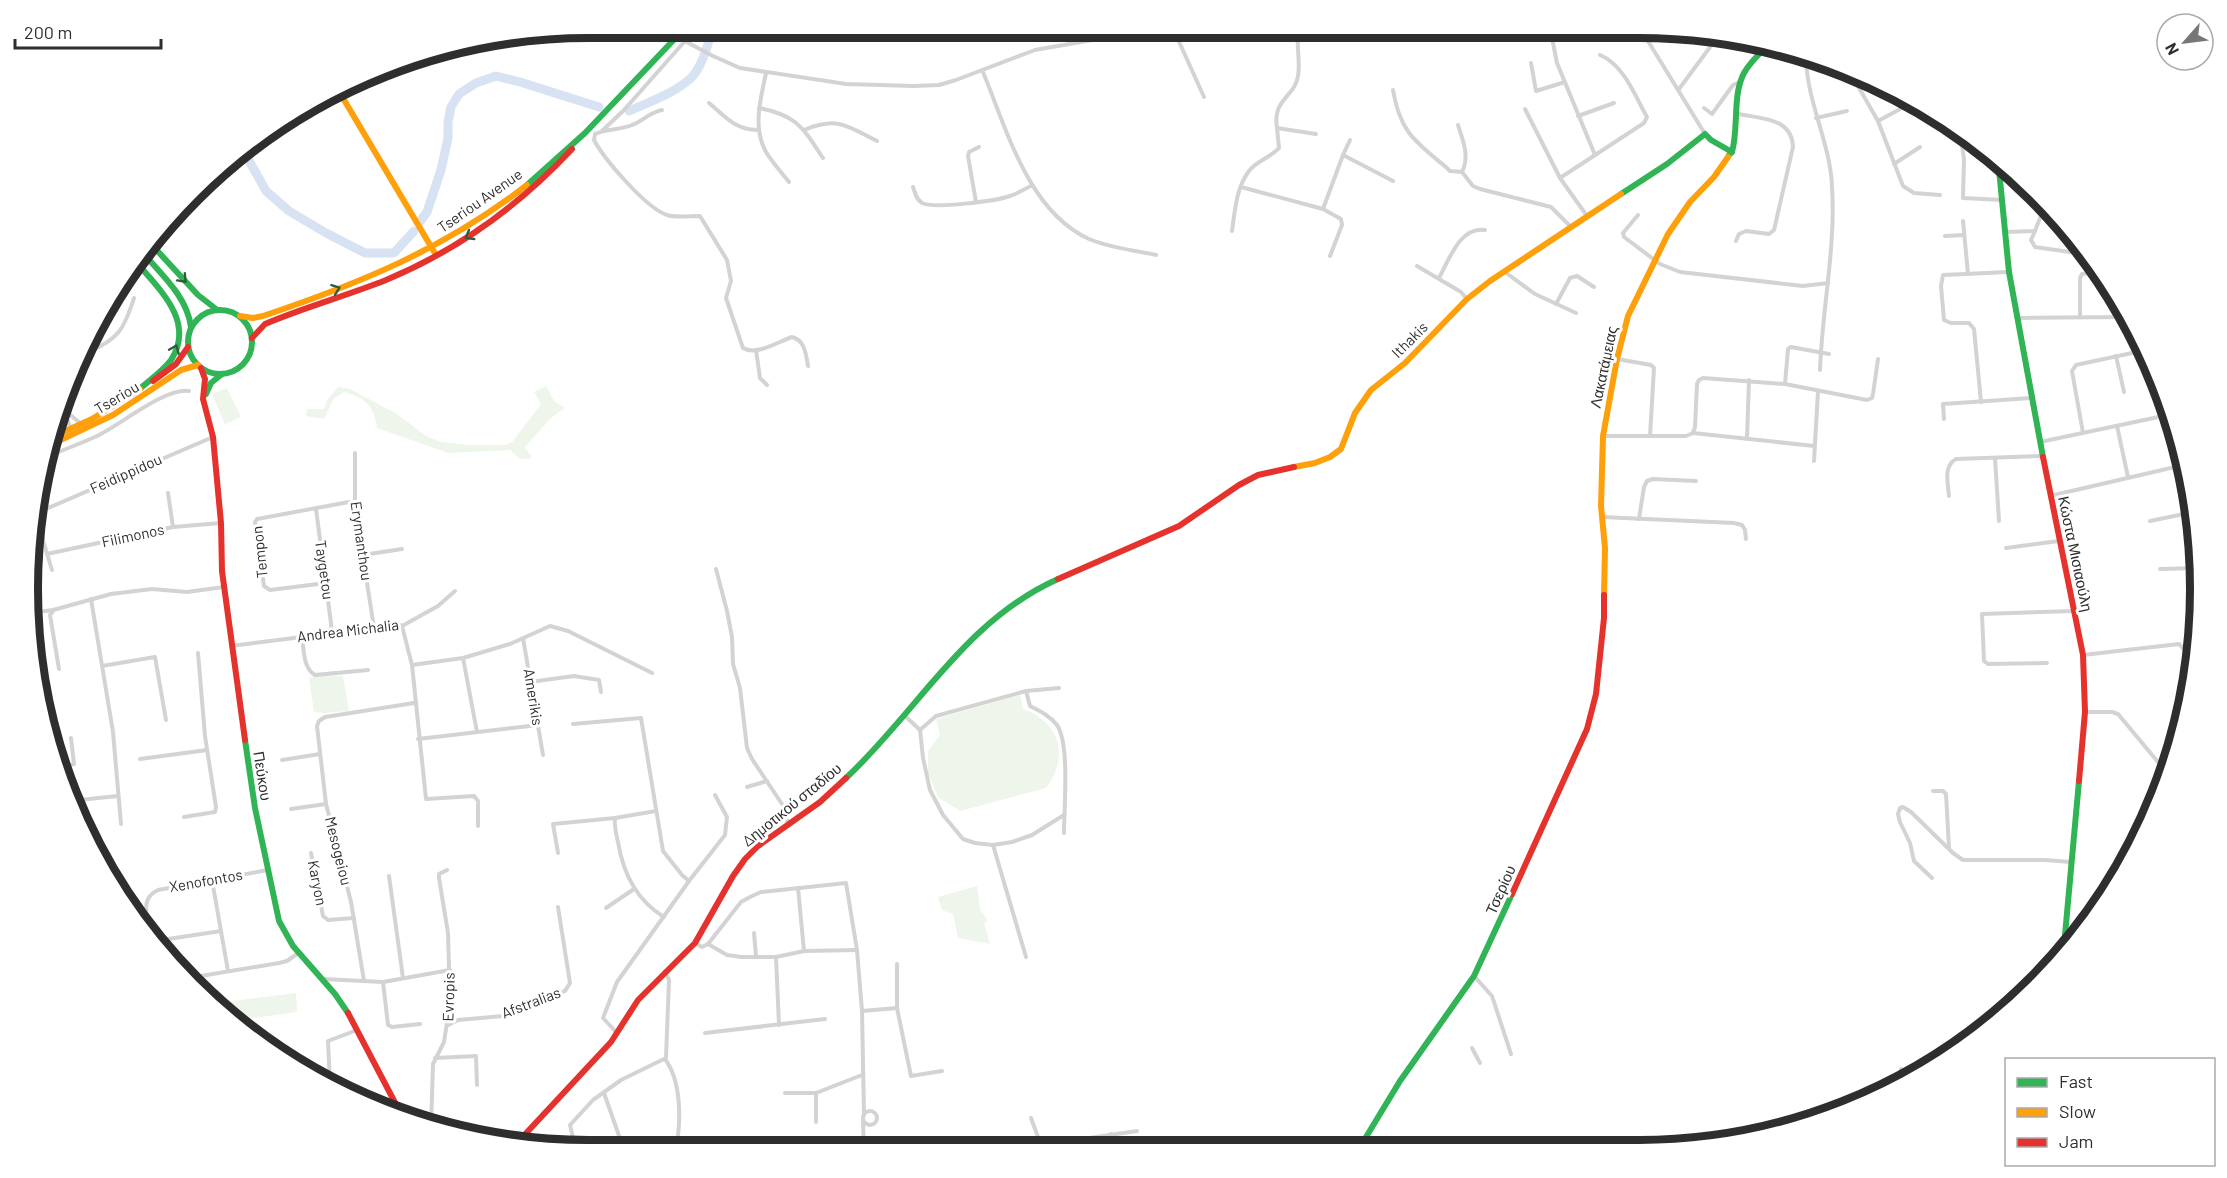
<svg xmlns="http://www.w3.org/2000/svg" width="2227" height="1178" font-family="Barlow,sans-serif">
  <style>
    .green { fill: #eef5eb }
    .lines { fill: none; stroke-linecap: round; stroke-linejoin: round }
    .river { stroke: #d7e2f2; stroke-width: 9 }
    .street { stroke: #d3d3d3; stroke-width: 4 }
    .fast { stroke: #30b455; stroke-width: 6 }
    .slow { stroke: #ff9f0a; stroke-width: 6 }
    .jam { stroke: #e5322d; stroke-width: 6 }
    .oneway { stroke: #2f5d3c }
    .labels { text-anchor: middle; stroke-width: 6; stroke-linejoin: round; paint-order: stroke }
    .street-label { font-size: 15px; fill: #2e2e2e; stroke: #fff }
    .rim { fill: none; stroke: #2e2e2e; stroke-width: 8 }
  </style>
  <rect width="100%" height="100%" fill="#fff"/>
  <g class="green">
    <path d="M546,386L554,401L565,408L551,418L525,447L532,458L520,459L510,450L448,453L377,428C374,406 366,398 344,392L333,400L324,419L306,416L307,409H324L327,400L338,387L350,389L397,414L426,436L441,442L469,445H506L513,441L541,404L534,392Z"/>
    <polygon points="227,388 241,417 225,424 212,394"/>
    <polygon points="319,675 343,676 349,711 324,713 314,712 309,678"/>
    <path d="M1020,695L1023,709C1060,722 1070,757 1046,788L960,811L938,797L928,773V751L940,735L936,719Z"/>
    <polygon points="977,886 980,909 988,921 984,923 990,944 958,938 953,914 942,910 938,897"/>
    <polygon points="296,993 297,1012 240,1020 230,1012 231,1001"/>
  </g>
  <g class="lines">
    <g class="river">
      <path d="M629,111C649,102 675,93 691,78C703,66 708,43 713,27"/>
      <polyline points="242,148 266,191 289,211 326,233 365,253 394,253 414,231"/>
      <polyline points="419,223 427,212 441,170 448,138 448,122 451,107 459,94 476,83 496,76 520,82 599,107"/>
    </g>
    <g class="street">
      <polyline points="1097,28 1098,39"/>
      <path d="M1299,28C1295,44 1301,60 1298,76C1295,97 1272,99 1277,128L1316,134"/>
      <polyline points="1550,28 1557,63 1595,155"/>
      <polyline points="1640,28 1705,134"/>
      <polyline points="1675,28 1676,29"/>
      <polyline points="1176,35 1204,97"/>
      <polyline points="1373,36 1383,28"/>
      <polyline points="677,37 713,56 740,68 846,84 914,86 939,85 956,80 1035,50 1098,39 1176,35 1188,28"/>
      <path d="M1806,55C1806,101 1830,141 1832,186C1836,248 1822,309 1820,370"/>
      <polyline points="1531,63 1536,91 1565,82"/>
      <path d="M983,72C1007,130 1028,211 1089,239C1110,248 1134,250 1156,255"/>
      <path d="M766,73C761,98 752,127 766,152C772,162 781,172 789,182"/>
      <polyline points="1851,74 1878,121 1903,186 1914,193 1940,195"/>
      <polyline points="1679,89 1719,35"/>
      <path d="M1393,90C1400,133 1416,142 1447,168L1450,171L1462,172L1473,186L1480,189L1551,207L1571,227"/>
      <polyline points="1895,92 1904,107"/>
      <path d="M709,103C725,116 736,131 759,130"/>
      <path d="M759,108C797,115 803,128 823,158"/>
      <polyline points="1704,108 1712,114 1733,85 1740,82"/>
      <polyline points="1525,109 1560,178 1587,216"/>
      <path d="M662,110C650,112 643,121 632,125C620,130 604,129 595,134L594,140C604,159 646,208 667,215C676,218 690,216 700,216L727,260L731,281L726,298L743,348C756,356 778,342 792,337C805,340 806,355 808,366"/>
      <polyline points="1578,116 1614,103"/>
      <polyline points="1816,118 1847,111"/>
      <polyline points="1878,121 1915,101"/>
      <path d="M1458,125C1463,141 1470,156 1462,172"/>
      <path d="M804,130C838,116 847,126 877,141"/>
      <polyline points="602,131 624,110 685,41"/>
      <polyline points="1960,132 1964,159 1963,198 2003,200"/>
      <polyline points="1350,140 1343,155 1393,181"/>
      <polyline points="1894,164 1920,147"/>
      <path d="M1560,178L1644,123L1647,117C1635,96 1624,65 1600,55"/>
      <path d="M913,187C915,193 916,199 922,203C934,209 996,201 1010,196C1017,194 1024,189 1031,186"/>
      <polyline points="1241,187 1323,209 1341,219 1342,225 1330,256"/>
      <polyline points="976,202 968,156 969,152 979,147"/>
      <polyline points="1323,209 1343,155"/>
      <polyline points="1638,215 1623,233 1624,237 1660,264 1680,272 1803,286 1828,283"/>
      <polyline points="1963,221 1968,274"/>
      <path d="M1232,231C1235,211 1236,188 1249,171C1256,161 1270,158 1279,148L1277,128"/>
      <polyline points="2035,231 2031,240 2035,247 2077,253 2082,249 2081,244"/>
      <polyline points="2006,232 2035,231 2045,205"/>
      <polyline points="1945,236 1964,235"/>
      <path d="M1736,241L1739,234L1746,231L1769,234L1774,230L1793,147C1792,118 1763,119 1739,114"/>
      <polyline points="1417,266 1461,292 1467,299"/>
      <polyline points="1505,272 1535,294 1576,313"/>
      <path d="M1439,278C1449,260 1460,226 1485,230"/>
      <polyline points="1556,304 1570,278 1577,276 1594,287"/>
      <polyline points="2080,317 2080,278 2082,274 2100,272"/>
      <polyline points="2017,318 2127,317"/>
      <polyline points="756,350 760,378 767,385"/>
      <path d="M88,352C119,339 124,329 134,298"/>
      <polyline points="2116,356 2124,392"/>
      <polyline points="1617,359 1651,365 1654,368 1650,436"/>
      <polyline points="1785,384 1788,349 1791,347 1829,354"/>
      <polyline points="1981,402 1974,329 1969,323 1951,323 1944,320 1941,286 1943,275 2008,272"/>
      <polyline points="2167,407 2175,466 2194,568"/>
      <polyline points="62,408 80,423"/>
      <polyline points="63,409 71,429"/>
      <polyline points="1944,419 1943,404 2031,398"/>
      <polyline points="2117,426 2128,477"/>
      <polyline points="1693,433 1695,427 1697,384 1699,380 1703,378 1785,384 1867,400 1872,398 1873,394 1878,359"/>
      <polyline points="2083,433 2072,371 2076,365 2146,350"/>
      <polyline points="1604,436 1686,436 1693,433 1814,446"/>
      <polyline points="1747,439 1749,380"/>
      <polyline points="2040,442 2168,415"/>
      <polyline points="355,453 355,505 374,628"/>
      <path d="M45,458C62,450 80,444 97,436C122,424 164,388 189,391"/>
      <polyline points="1995,458 1999,521"/>
      <polyline points="1814,461 1818,391"/>
      <polyline points="168,493 173,527"/>
      <path d="M1949,496C1948,483 1943,466 1956,459L2042,456"/>
      <polyline points="2050,496 2175,467"/>
      <polyline points="316,509 332,631"/>
      <polyline points="39,512 213,437"/>
      <polyline points="1602,517 1734,523 1742,525 1745,530 1746,539"/>
      <polyline points="1639,519 1644,487 1647,481 1653,479 1696,481"/>
      <polyline points="2150,521 2184,514"/>
      <polyline points="38,524 52,570"/>
      <polyline points="2006,548 2059,541"/>
      <polyline points="47,554 173,527 221,523"/>
      <polyline points="363,555 402,549"/>
      <polyline points="716,569 727,611 732,637 733,664 740,688 747,748 752,759 784,807 788,824"/>
      <polyline points="2160,569 2198,568"/>
      <polyline points="326,583 270,590 264,586 255,522 257,519 349,502 355,505"/>
      <polyline points="91,599 113,732 121,824"/>
      <polyline points="53,611 50,615 59,669"/>
      <polyline points="30,613 53,610 111,594 152,589 187,592 224,587"/>
      <polyline points="402,626 412,665 426,799 474,796 478,801 478,826"/>
      <path d="M302,637C304,650 303,668 315,675L368,670"/>
      <polyline points="523,638 543,755"/>
      <polyline points="231,646 302,637 332,631 398,624 402,626 438,606 455,591"/>
      <polyline points="2083,655 2179,644 2189,654 2193,673"/>
      <polyline points="463,658 477,732"/>
      <polyline points="2047,663 1988,664 1984,661 1982,614 2074,611"/>
      <polyline points="412,665 463,658 510,644 550,626 568,631 652,673"/>
      <polyline points="102,666 155,657 166,720"/>
      <polyline points="530,682 574,676 599,680 601,692"/>
      <path d="M1026,691L1030,706C1040,711 1050,716 1057,725C1070,744 1064,808 1064,833"/>
      <polyline points="2085,712 2112,712 2118,714 2168,774"/>
      <polyline points="904,715 920,730 923,758 930,790 943,815 963,839 975,843 993,845 1012,842 1032,835 1064,815"/>
      <polyline points="573,724 641,718 663,851 682,875 689,881"/>
      <polyline points="920,730 936,716 1026,691 1059,688"/>
      <polyline points="418,739 538,725"/>
      <polyline points="140,759 207,750"/>
      <polyline points="282,760 320,754"/>
      <polyline points="61,767 74,764 71,738"/>
      <polyline points="747,787 767,781"/>
      <polyline points="1933,791 1943,791 1946,794 1949,848"/>
      <polyline points="69,801 118,796"/>
      <polyline points="291,809 326,804"/>
      <polyline points="184,817 215,812 216,807 205,736 198,653"/>
      <path d="M615,818C614,826 616,834 618,842C623,873 636,900 664,917"/>
      <polyline points="993,845 1026,957"/>
      <polyline points="311,853 323,916 328,920 354,918"/>
      <polyline points="558,853 553,824 615,818 656,811"/>
      <polyline points="389,876 403,978"/>
      <polyline points="1932,878 1914,861 1910,843 1900,822 1898,814 1900,808 1903,807 1911,812 1953,853 1963,860 2045,860 2071,862"/>
      <polyline points="212,880 228,971"/>
      <polyline points="798,888 804,951"/>
      <polyline points="606,908 634,889"/>
      <polyline points="754,933 756,956"/>
      <path d="M150,934C148,916 139,899 158,890L268,870"/>
      <polyline points="155,941 221,931"/>
      <polyline points="695,943 702,947 708,944 741,902 750,897 761,892 846,883 857,950 862,1011 864,1113"/>
      <polyline points="708,944 727,955 741,957 776,957 804,951 857,950"/>
      <polyline points="776,957 779,1025"/>
      <polyline points="897,964 897,1008 911,1076 942,1071"/>
      <polyline points="1474,976 1492,996 1511,1054"/>
      <polyline points="189,978 279,963 287,961 297,954"/>
      <polyline points="323,979 383,982 450,970"/>
      <polyline points="364,981 351,902 326,804 317,726 319,721 325,717 414,703"/>
      <polyline points="383,982 388,1025 392,1027 420,1024"/>
      <polyline points="862,1011 897,1008"/>
      <polyline points="448,1025 458,1020 503,1016 539,999 565,991 570,983 558,907"/>
      <polyline points="616,1032 603,1018 617,982 689,881 725,835 727,817 715,795"/>
      <polyline points="705,1033 825,1019"/>
      <polyline points="1472,1048 1480,1063"/>
      <polyline points="435,1058 476,1056 477,1085"/>
      <path d="M665,1059C682,1082 681,1122 676,1149"/>
      <polyline points="1900,1081 1901,1069"/>
      <polyline points="330,1085 328,1041 357,1030"/>
      <polyline points="339,1088 346,1089 348,1092"/>
      <polyline points="604,1093 624,1150"/>
      <polyline points="785,1093 816,1093 862,1075"/>
      <polyline points="816,1093 816,1122"/>
      <circle cx="870" cy="1118" r="7"/>
      <polyline points="1031,1118 1041,1145 1137,1131"/>
      <polyline points="863,1122 864,1149"/>
      <polyline points="431,1127 433,1064 444,1042 450,1003 448,933 439,878 439,874 447,870"/>
      <polyline points="1111,1134 1114,1148"/>
      <polyline points="576,1150 570,1125 593,1100 621,1080 666,1058 669,980 665,971"/>
    </g>
    <g class="fast">
      <path d="M1732,152C1739,127 1732,96 1744,73C1750,62 1760,53 1769,44"/>
      <polyline points="1998,159 2009,272 2043,457"/>
      <polyline points="527,185 585,133 686,27"/>
      <polyline points="1621,194 1667,164 1705,134 1711,140 1732,152 1729,155"/>
      <polyline points="152,245 198,295 216,309"/>
      <path d="M144,254C163,276 187,297 191,327"/>
      <path d="M136,262C159,289 196,322 171,360C162,372 147,382 136,392"/>
      <circle cx="220" cy="342" r="32"/>
      <polyline points="206,394 211,383 222,374"/>
      <polyline points="245,740 255,808 279,921 293,946 335,994 348,1013"/>
      <path d="M846,778C918,711 964,621 1058,579"/>
      <polyline points="2063,957 2079,781"/>
      <polyline points="1360,1147 1400,1081 1474,976 1512,894"/>
    </g>
    <g class="slow">
      <polyline points="340,93 436,255"/>
      <path d="M240,316L253,318L263,316C361,283 444,249 527,185"/>
      <polyline points="48,439 92,419 140,389"/>
      <polyline points="46,447 113,415 181,370 198,365"/>
      <polyline points="1294,467 1315,463 1330,457 1341,449 1355,413 1371,390 1405,363 1467,299 1490,281 1621,194"/>
      <polyline points="1604,595 1605,548 1601,506 1603,436 1617,359 1628,316 1668,234 1690,202 1714,177 1728,157"/>
    </g>
    <g class="jam">
      <path d="M252,338L265,324C305,307 346,296 386,280C458,250 519,206 572,149"/>
      <polyline points="201,368 205,379 203,399 213,437 221,523 222,571 245,740"/>
      <polyline points="153,381 176,364 188,347"/>
      <polyline points="2043,457 2083,655 2085,712 2079,781"/>
      <polyline points="1058,579 1179,526 1239,485 1258,475 1294,467"/>
      <polyline points="1512,894 1587,729 1596,694 1604,618 1604,595"/>
      <polyline points="348,1013 401,1114"/>
      <polyline points="516,1144 611,1042 638,1000 695,943 733,876 745,859 758,846 820,802 846,778"/>
    </g>
  </g>
  <defs><path id="oneway-chevron" d="M-2-3.5L2.5 0L-2 3.5" fill="none" stroke-width="1.6" stroke-linecap="round" stroke-linejoin="round" transform="scale(1.5)"/></defs>
  <g class="oneway">
    <use href="#oneway-chevron" transform="translate(469 236) rotate(150)"/>
    <use href="#oneway-chevron" transform="translate(183 279) rotate(47)"/>
    <use href="#oneway-chevron" transform="translate(336 289) rotate(-20)"/>
    <use href="#oneway-chevron" transform="translate(175 349) rotate(-67)"/>
  </g>
  <g class="labels">
    <g class="street-label">
      <text transform="translate(480 201) rotate(-35)" y="5">Tseriou Avenue</text>
      <text transform="translate(1410 340) rotate(-45)" y="5">Ithakis</text>
      <text transform="translate(1604 367) rotate(-78)" y="5">Λακατάμειας</text>
      <text transform="translate(117 398) rotate(-31)" y="5">Tseriou</text>
      <text transform="translate(126 474) rotate(-24)" y="5">Feidippidou</text>
      <text transform="translate(133 536) rotate(-12)" y="5">Filimonos</text>
      <text transform="translate(361 541) rotate(82)" y="5">Erymanthou</text>
      <text transform="translate(260 552) rotate(-96)" y="5">Tempon</text>
      <text transform="translate(2075 554) rotate(78)" y="5">Κώστα Μισιαούλη</text>
      <text transform="translate(324 570) rotate(82)" y="5">Taygetou</text>
      <text transform="translate(348 631) rotate(-7)" y="5">Andrea Michalia</text>
      <text transform="translate(533 697) rotate(81)" y="5">Amerikis</text>
      <text transform="translate(262 776) rotate(81)" y="5">Πεύκου</text>
      <text transform="translate(792 805) rotate(-39)" y="5">Δημοτικού σταδίου</text>
      <text transform="translate(338 851) rotate(76)" y="5">Mesogeiou</text>
      <text transform="translate(206 881) rotate(-10)" y="5">Xenofontos</text>
      <text transform="translate(317 883) rotate(79)" y="5">Karyon</text>
      <text transform="translate(1501 890) rotate(-66)" y="5">Τσερίου</text>
      <text transform="translate(449 997) rotate(-88)" y="5">Evropis</text>
      <text transform="translate(531 1003) rotate(-21)" y="5">Afstralias</text>
    </g>
  </g>
  <path d="M0 0H2227V1178H0ZM589 38H1639A551 551 0 0 1 2190 589V589A551 551 0 0 1 1639 1140H589A551 551 0 0 1 38 589V589A551 551 0 0 1 589 38Z" fill="#fff" fill-rule="evenodd"/>
  <path class="rim" d="M589 38H1639A551 551 0 0 1 2190 589V589A551 551 0 0 1 1639 1140H589A551 551 0 0 1 38 589V589A551 551 0 0 1 589 38Z"/>
  <rect x="2005" y="1058" width="210" height="108" fill="#ffffff" stroke="#ababab" stroke-width="1.5"/>
  <rect x="2017" y="1078" width="30" height="9" fill="#30b455" stroke="#ababab" stroke-width="1.5"/>
  <text x="2059" y="1088" font-size="18" fill="#2e2e2e">Fast</text>
  <rect x="2017" y="1108" width="30" height="9" fill="#ff9f0a" stroke="#ababab" stroke-width="1.5"/>
  <text x="2059" y="1118" font-size="18" fill="#2e2e2e">Slow</text>
  <rect x="2017" y="1138" width="30" height="9" fill="#e5322d" stroke="#ababab" stroke-width="1.5"/>
  <text x="2059" y="1148" font-size="18" fill="#2e2e2e">Jam</text>
  <g transform="translate(2185 42) rotate(242)"><circle r="28" fill="#ffffff" stroke="#ababab" stroke-width="1.5"/>
  <path d="M0-4.5L10 22L0 15L-10 22Z" fill="#777777"/>
  <text y="-9" font-size="16" font-weight="bold" text-anchor="middle" fill="#2e2e2e">N</text>
  </g>
  <path d="M15 39v9h146v-9" fill="none" stroke="#2e2e2e" stroke-width="3"/>
  <text x="24" y="39" font-size="18" fill="#2e2e2e" stroke="#ffffff" stroke-width="4.5" paint-order="stroke">200 m</text>
</svg>
